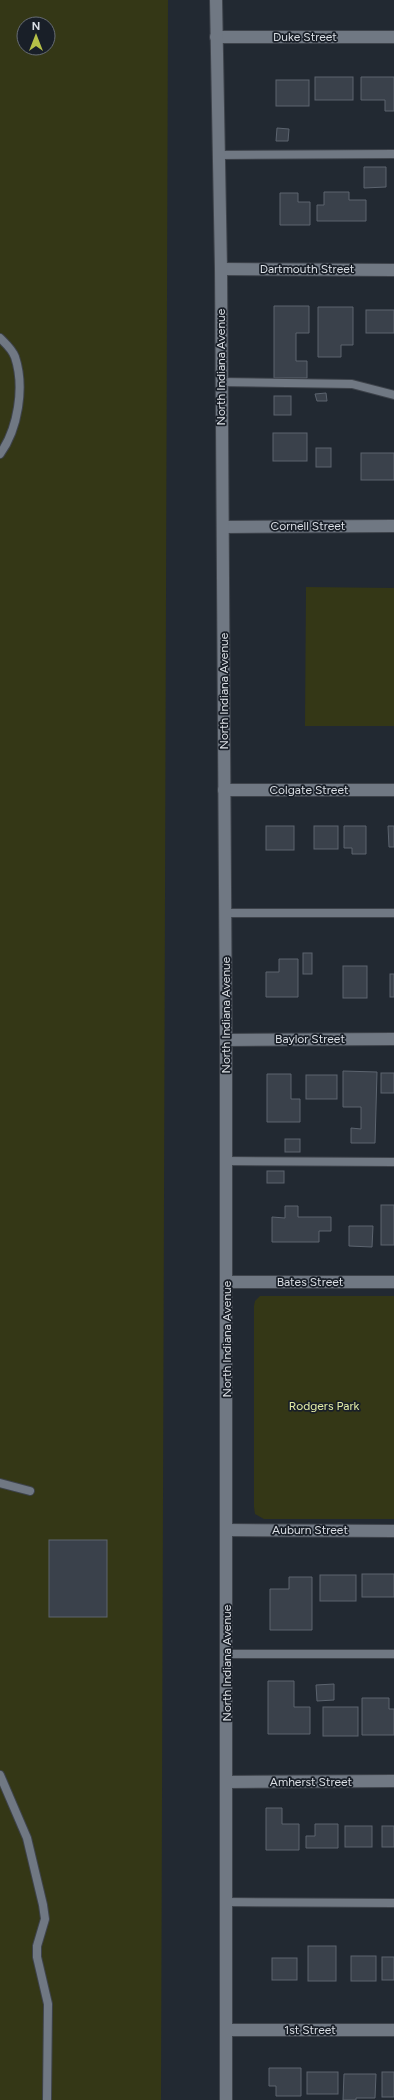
<svg xmlns="http://www.w3.org/2000/svg" width="394" height="2100" font-family="Figtree,sans-serif">
  <style>
    .green { fill: #343716; fill-rule: evenodd }
    .building { fill: #3a414b; stroke: #5c646f }
    .lines { fill: none; stroke-linecap: round; stroke-linejoin: round }
    .lane-casing { stroke: #3e434b; stroke-width: 10 }
    .street-casing { stroke: #3e434b; stroke-width: 14 }
    .secondary-casing { stroke: #3e434b; stroke-width: 14 }
    .lane { stroke: #707883; stroke-width: 8 }
    .street { stroke: #707883; stroke-width: 12 }
    .secondary { stroke: #707883; stroke-width: 12 }
    .labels { text-anchor: middle; stroke-width: 3.5; stroke-linejoin: round; paint-order: stroke }
    .street-label { font-size: 12px; fill: #dbdfe5; stroke: #191f28 }
    .park-label { font-size: 12px; fill: #e3eca6; stroke: #191f28 }
  </style>
  <rect width="100%" height="100%" fill="#222932"/>
  <g class="green">
    <path d="M0,0H168L161,2100H0ZM24,24H48V48H24Z"/>
    <polygon points="306,587 394,588 394,726 305,726"/>
    <polygon points="260,1296 394,1296 394,1519 264,1519 255,1514 254,1507 254,1306 255,1301"/>
  </g>
  <g class="building">
    <rect x="315" y="77" width="38" height="23"/>
    <polygon points="361,77 394,77 394,111 385,111 385,100 361,100"/>
    <rect x="276" y="80" width="33" height="26"/>
    <polygon points="277,128 289,129 288,141 276,141"/>
    <polygon points="364,167 386,167 386,187 364,188"/>
    <polygon points="324,192 349,192 349,200 366,200 366,221 317,221 317,205 324,205"/>
    <polygon points="280,193 298,193 298,202 310,202 310,225 280,225"/>
    <polygon points="274,306 309,306 309,333 296,333 296,361 307,361 307,378 274,378"/>
    <polygon points="318,307 353,307 353,345 341,345 341,357 318,357"/>
    <rect x="366" y="310" width="28" height="23"/>
    <polygon points="326,393 327,401 317,401 315,394"/>
    <rect x="274" y="396" width="17" height="19"/>
    <rect x="273" y="433" width="34" height="28"/>
    <rect x="316" y="448" width="15" height="19"/>
    <rect x="361" y="453" width="33" height="27"/>
    <rect x="266" y="826" width="28" height="24"/>
    <rect x="314" y="826" width="24" height="23"/>
    <polygon points="344,826 366,826 366,854 352,854 352,848 344,848"/>
    <polygon points="388,826 394,826 394,847 389,847"/>
    <rect x="303" y="953" width="9" height="21"/>
    <polygon points="279,959 298,959 298,997 266,997 266,972 279,972"/>
    <rect x="343" y="966" width="24" height="32"/>
    <rect x="390" y="974" width="4" height="23"/>
    <polygon points="343,1071 377,1072 375,1143 351,1143 351,1128 361,1129 361,1107 343,1107"/>
    <rect x="381" y="1073" width="13" height="20"/>
    <polygon points="267,1074 291,1074 291,1099 300,1099 300,1122 267,1122"/>
    <rect x="306" y="1075" width="31" height="24"/>
    <rect x="285" y="1139" width="15" height="13"/>
    <rect x="267" y="1171" width="17" height="12"/>
    <rect x="381" y="1205" width="13" height="40"/>
    <polygon points="285,1206 298,1206 298,1217 331,1217 331,1231 319,1231 319,1242 272,1242 272,1217 285,1218"/>
    <polygon points="349,1226 373,1226 372,1247 349,1246"/>
    <rect x="49" y="1540" width="58" height="77"/>
    <rect x="362" y="1574" width="32" height="23"/>
    <rect x="320" y="1575" width="36" height="26"/>
    <polygon points="289,1577 312,1577 312,1630 270,1630 270,1589 289,1589"/>
    <polygon points="268,1681 294,1681 294,1707 310,1707 310,1734 268,1734"/>
    <polygon points="334,1684 334,1700 317,1701 316,1685"/>
    <polygon points="362,1698 389,1698 389,1709 394,1709 394,1735 362,1735"/>
    <rect x="323" y="1707" width="35" height="29"/>
    <polygon points="266,1808 282,1808 282,1824 299,1824 299,1850 266,1850"/>
    <polygon points="315,1824 338,1824 338,1848 306,1848 306,1836 315,1836"/>
    <rect x="345" y="1826" width="27" height="21"/>
    <rect x="382" y="1826" width="12" height="21"/>
    <rect x="308" y="1946" width="28" height="35"/>
    <rect x="351" y="1956" width="25" height="25"/>
    <rect x="382" y="1957" width="12" height="23"/>
    <rect x="272" y="1958" width="25" height="22"/>
    <polygon points="269,2068 301,2068 301,2096 276,2096 276,2086 269,2086"/>
    <rect x="307" y="2072" width="31" height="22"/>
    <rect x="382" y="2072" width="12" height="25"/>
    <polygon points="344,2074 376,2074 375,2098 356,2098 356,2100 343,2100"/>
  </g>
  <g class="lines">
    <defs>
      <g id="lane">
        <polyline points="218,155 394,154"/>
        <path d="M0,338C6,344 12,349 15,357C25,387 18,429 0,454"/>
        <polyline points="221,382 352,384 394,395"/>
        <polyline points="225,913 394,913"/>
        <polyline points="226,1161 394,1162"/>
        <polyline points="0,1483 30,1491"/>
        <polyline points="227,1654 394,1654"/>
        <polyline points="0,1775 27,1838 43,1905 45,1919 37,1946 37,1957 48,2004 47,2100"/>
        <polyline points="227,1902 394,1903"/>
      </g>
      <g id="street">
        <polyline points="216,37 394,37"/>
        <polyline points="221,269 394,270"/>
        <polyline points="223,527 394,526"/>
        <polyline points="224,790 394,790"/>
        <polyline points="226,1040 394,1039"/>
        <polyline points="227,1282 394,1282"/>
        <polyline points="227,1530 394,1531"/>
        <polyline points="227,1782 394,1781"/>
        <polyline points="227,2030 394,2030"/>
      </g>
      <polyline id="secondary" points="216,0 221,269 226,1040 226,2100"/>
    </defs>
    <use href="#lane" class="lane-casing"/>
    <use href="#street" class="street-casing"/>
    <use href="#secondary" class="secondary-casing"/>
    <use href="#lane" class="lane"/>
    <use href="#street" class="street"/>
    <use href="#secondary" class="secondary"/>
  </g>
  <g class="labels">
    <g class="street-label">
      <text x="305" y="41">Duke Street</text>
      <text x="307" y="273">Dartmouth Street</text>
      <text transform="translate(221 367) rotate(-90)" y="4">North Indiana Avenue</text>
      <text x="308" y="530">Cornell Street</text>
      <text transform="translate(224 691) rotate(-90)" y="4">North Indiana Avenue</text>
      <text x="309" y="794">Colgate Street</text>
      <text transform="translate(226 1015) rotate(-90)" y="4">North Indiana Avenue</text>
      <text x="310" y="1043">Baylor Street</text>
      <text x="310" y="1286">Bates Street</text>
      <text transform="translate(227 1339) rotate(-90)" y="4">North Indiana Avenue</text>
      <text x="310" y="1534">Auburn Street</text>
      <text transform="translate(227 1663) rotate(-90)" y="4">North Indiana Avenue</text>
      <text x="311" y="1786">Amherst Street</text>
      <text x="310" y="2034">1st Street</text>
    </g>
    <g class="park-label">
      <text x="324" y="1410">Rodgers Park</text>
    </g>
  </g>
  <g transform="translate(36 36)"><circle r="19" fill="#191f28" stroke="#676c74"/>
  <path d="M0-3L7 15L0 10L-7 15Z" fill="#b6c148"/>
  <text y="-6" font-size="11" font-weight="bold" text-anchor="middle" fill="#dbdfe5">N</text>
  </g>
</svg>
